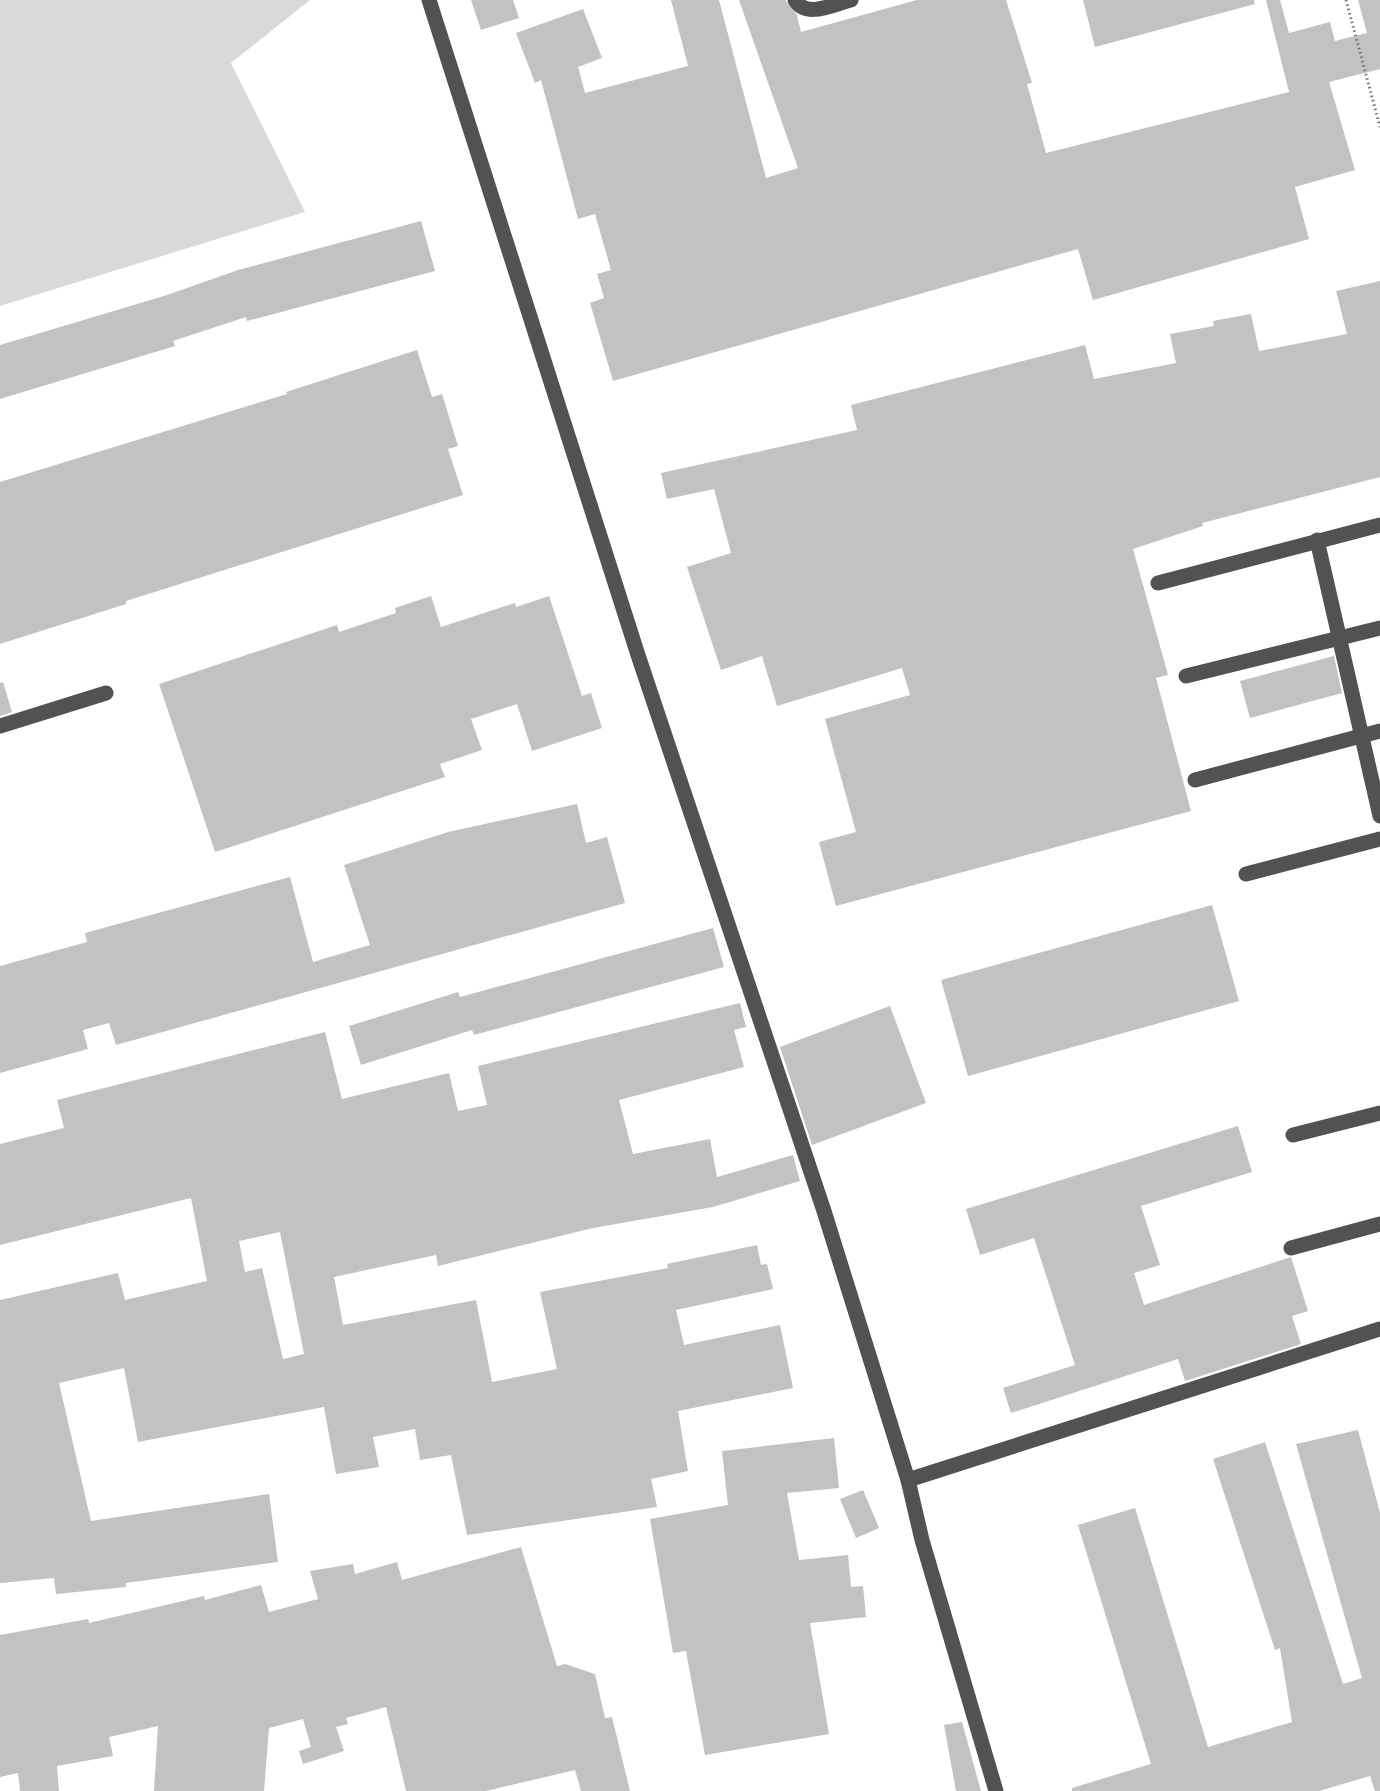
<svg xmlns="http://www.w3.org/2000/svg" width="1380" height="1791" font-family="'IBM Plex Sans',sans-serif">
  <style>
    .green { fill: #d9d9d9 }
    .building { fill: #c2c2c2; fill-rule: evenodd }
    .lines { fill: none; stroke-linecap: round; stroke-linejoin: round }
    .path { stroke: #747474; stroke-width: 3; stroke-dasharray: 1.5 3; stroke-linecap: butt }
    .minor { stroke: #525252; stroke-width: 15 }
  </style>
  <rect width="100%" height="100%" fill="#fff"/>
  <polygon class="green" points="0,0 310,0 231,63 305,212 0,306"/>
  <g class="building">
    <polygon points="471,0 513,0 519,18 481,30"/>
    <polygon points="671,0 719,0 766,178 798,168 739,0 785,0 797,15 801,32 917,0 1006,0 1032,83 1027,84 1046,153 1289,92 1266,0 1280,0 1289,33 1330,22 1335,41 1367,33 1358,0 1380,0 1380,69 1329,82 1355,170 1295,187 1309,239 1093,300 1078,249 613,381 590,303 604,298 597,274 611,270 595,214 578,219 541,80 535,83 516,33 583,9 602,58 578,67 585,93 688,66"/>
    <polygon points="1083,0 1254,0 1255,4 1095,47"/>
    <polygon points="421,221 435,271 247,321 246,317 173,341 175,346 0,399 0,345 167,295 238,270"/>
    <polygon points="1380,281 1380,477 1202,523 1203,526 1133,549 1168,675 1156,678 1191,811 836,906 819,842 856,832 825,719 910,695 902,668 777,706 762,656 721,670 687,567 731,553 714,489 667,499 661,473 857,430 851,405 1085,345 1094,379 1176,363 1170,334 1214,326 1213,321 1251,314 1259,351 1347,334 1336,291"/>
    <polygon points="417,350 432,397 442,394 458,446 448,449 463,495 126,601 126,604 0,644 0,482 287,394 286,392"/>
    <polygon points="431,596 441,627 515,603 516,607 549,596 582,696 591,693 602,728 532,751 517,704 471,719 482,750 440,764 445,777 215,852 159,684 337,625 339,632 396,613 395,608"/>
    <polygon points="1334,656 1342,693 1250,718 1240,681"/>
    <polygon points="3,682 12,712 0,716 0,683"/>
    <polygon points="577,804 586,843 607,837 625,903 116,1045 109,1023 83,1030 88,1049 0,1073 0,966 87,942 85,933 290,877 313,962 370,945 344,865 448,832"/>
    <polygon points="1212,905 1239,1001 968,1076 941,980"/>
    <polygon points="713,928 724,967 474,1035 472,1030 361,1065 349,1026 458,992 460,997"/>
    <path d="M740,1003L746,1027L734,1030L744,1067L619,1100L633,1154L710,1139L717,1177L793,1155L800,1181L713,1207L593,1228L438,1266L436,1255L334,1277L343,1325L476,1300L492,1382L557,1369L540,1292L668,1268L667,1264L757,1245L761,1265L767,1264L773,1289L676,1310L684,1345L780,1325L793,1388L678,1411L688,1471L651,1479L657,1507L467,1535L451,1455L420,1460L415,1429L373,1437L379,1467L336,1474L324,1407L138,1442L124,1368L59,1383L91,1521L269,1494L278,1562L126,1583V1587L56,1594L54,1578L0,1583V1300L118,1273L125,1300L207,1281L191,1198L0,1245V1144L64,1128L57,1100L325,1032L342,1099L449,1073L458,1111L487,1105L478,1066ZM280,1232L304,1354L283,1359L262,1268L245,1272L239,1241Z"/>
    <polygon points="890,1006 926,1103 812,1145 780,1047"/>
    <polygon points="1238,1126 1252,1172 1141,1206 1160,1265 1134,1273 1144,1305 1291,1257 1308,1311 1292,1316 1301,1344 1185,1381 1178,1359 1011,1413 1003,1388 1075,1365 1034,1238 980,1255 966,1209"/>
    <polygon points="1358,1430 1380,1513 1380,1791 1375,1791 1370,1776 1319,1791 1072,1791 1072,1788 1151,1764 1078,1525 1135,1508 1208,1747 1292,1722 1280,1648 1275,1650 1213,1459 1265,1442 1343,1684 1362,1678 1296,1444"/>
    <polygon points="834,1438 839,1488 787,1493 799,1560 848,1555 851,1587 863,1586 866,1617 810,1623 829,1734 705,1755 686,1651 673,1653 650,1519 728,1505 722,1451"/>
    <polygon points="863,1490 879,1528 856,1538 840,1499"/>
    <polygon points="521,1547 557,1666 565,1664 595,1674 605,1718 612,1717 630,1791 581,1791 575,1770 486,1791 406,1791 386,1707 346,1718 348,1724 336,1727 344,1751 303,1764 299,1751 311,1747 303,1719 269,1728 264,1791 154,1791 158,1726 109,1737 113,1756 57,1766 59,1791 20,1791 18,1773 0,1777 0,1635 88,1619 89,1623 204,1596 205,1600 261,1585 269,1612 318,1599 310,1571 353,1564 355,1574 397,1562 402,1580"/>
    <polygon points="962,1722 981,1791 956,1791 944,1725"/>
  </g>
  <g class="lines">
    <polyline class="path" points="1346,0 1380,127"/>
    <g class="minor">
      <polyline points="429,0 638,655 824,1211 908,1480 922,1540 996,1791"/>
      <path d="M795,0C806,19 834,4 851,0"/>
      <polyline points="1317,540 1380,816"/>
      <polyline points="1158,583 1380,525"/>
      <polyline points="1186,676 1380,628"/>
      <polyline points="0,726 106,693"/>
      <polyline points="1195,780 1380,731"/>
      <polyline points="1246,874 1380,839"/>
      <polyline points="1293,1135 1380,1113"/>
      <polyline points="1291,1248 1380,1224"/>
      <polyline points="908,1480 1380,1329"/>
    </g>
  </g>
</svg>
